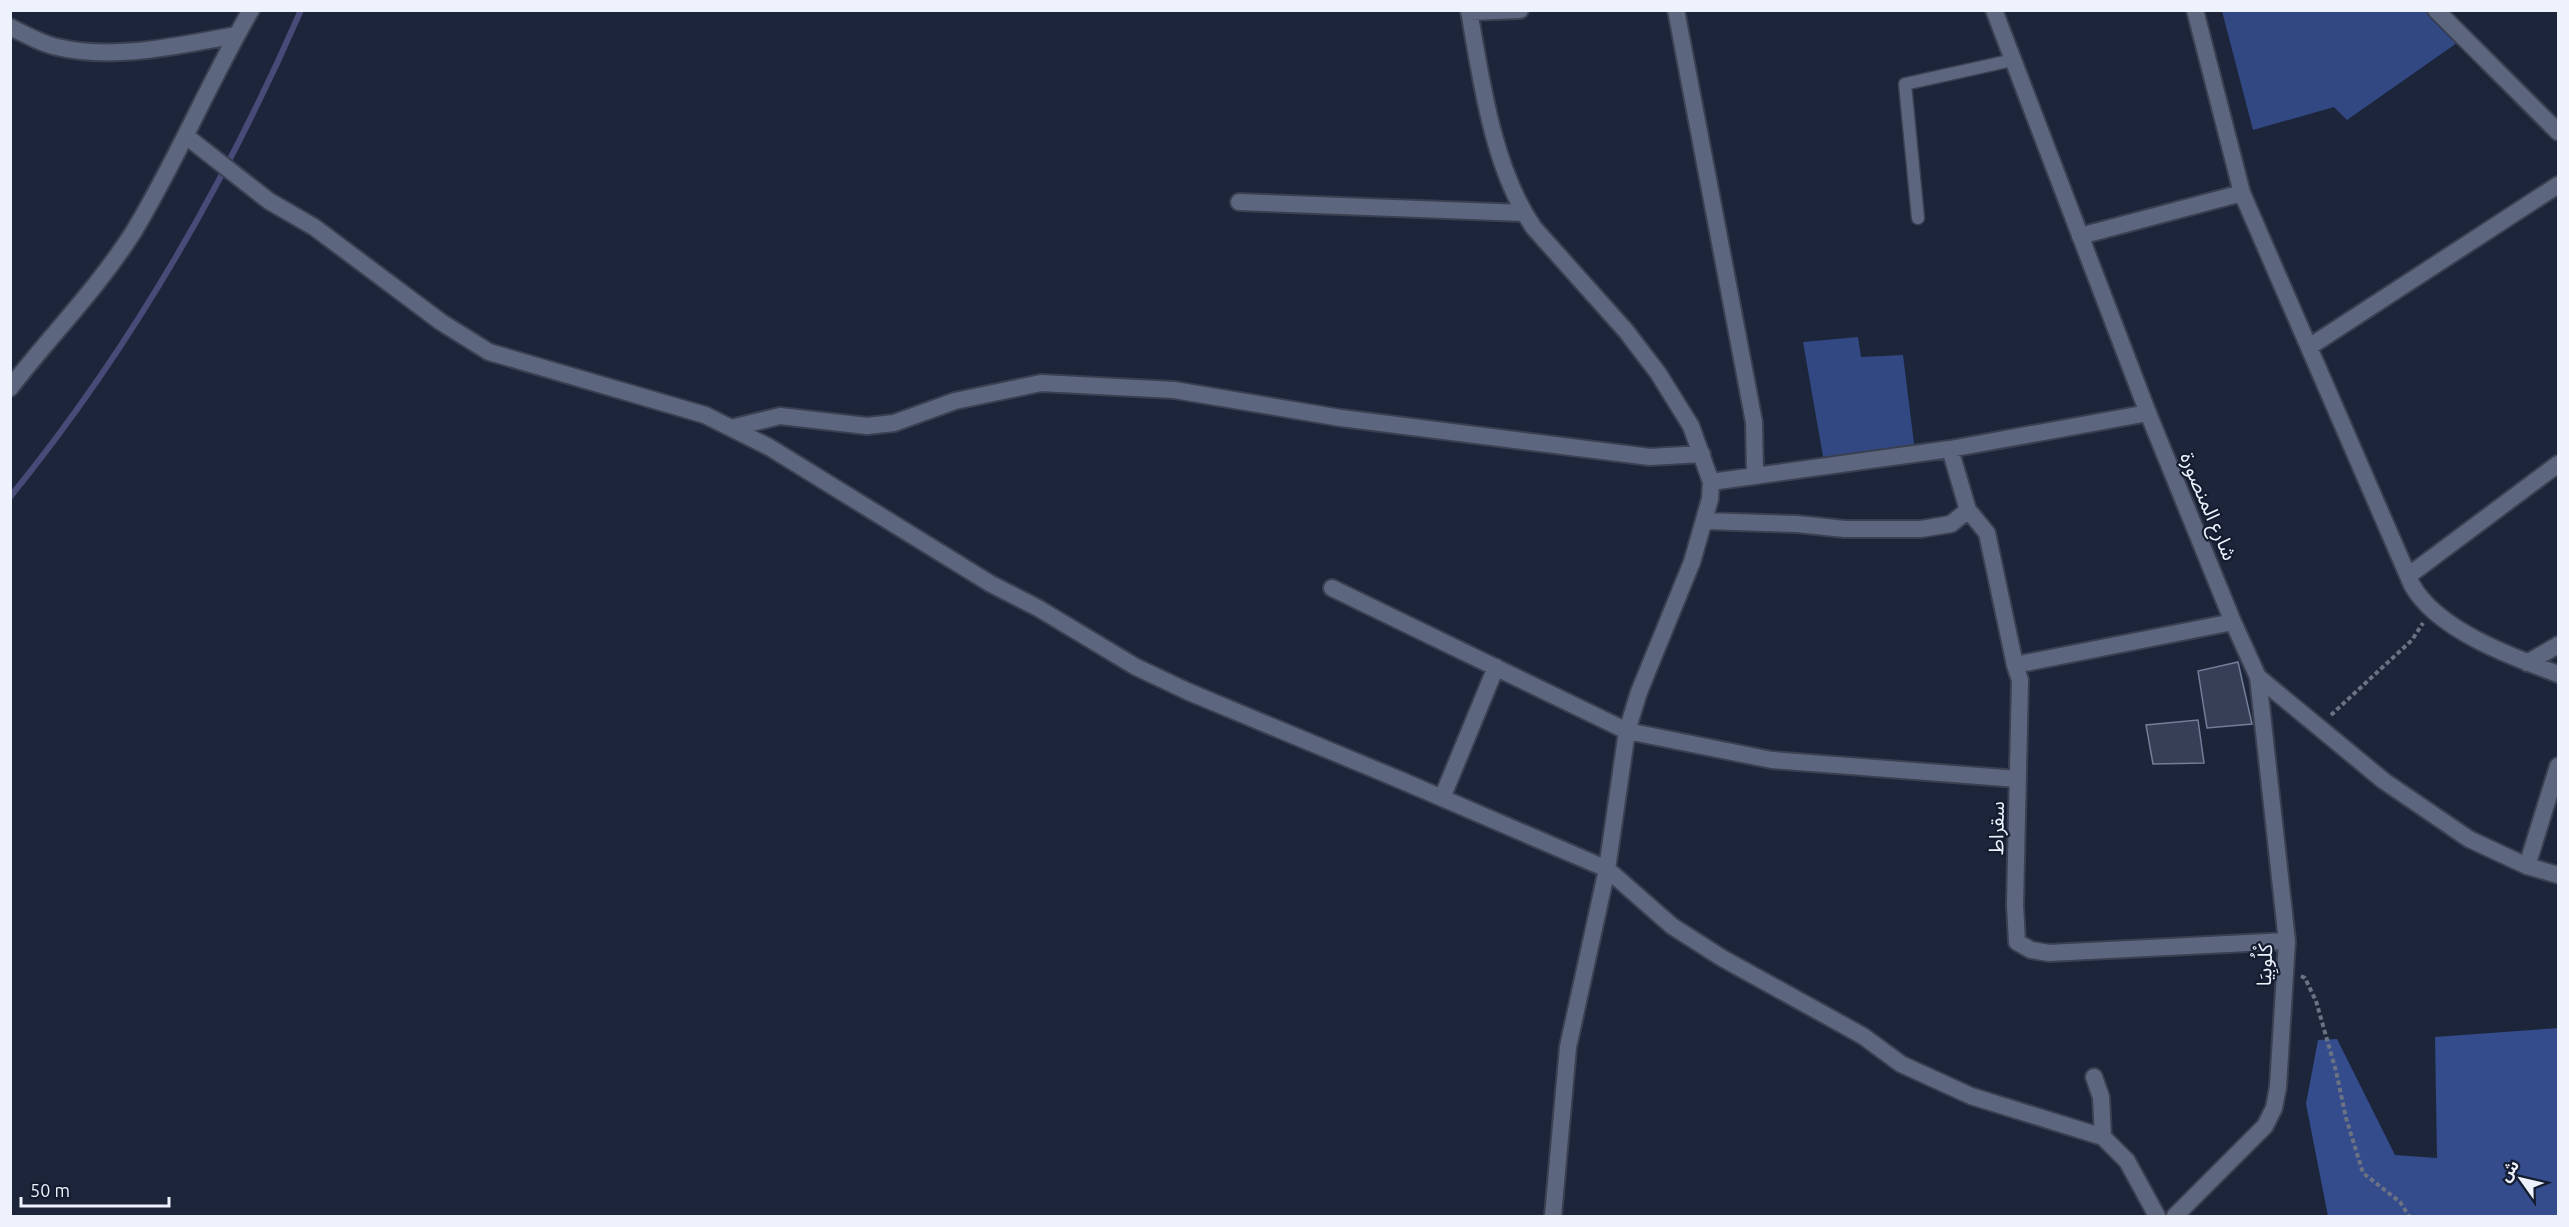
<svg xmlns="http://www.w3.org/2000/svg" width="2569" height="1227" viewBox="0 0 2569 1227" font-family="Ubuntu,'Noto Sans Arabic',sans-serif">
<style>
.green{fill:#324883}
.forest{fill:#344c8b}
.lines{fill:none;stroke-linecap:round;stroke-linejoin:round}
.stream{stroke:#484b78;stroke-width:6}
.building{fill:#363f56;stroke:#737e98;stroke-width:1.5}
.service-casing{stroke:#3a4051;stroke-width:15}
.minor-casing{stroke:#3a4051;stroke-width:20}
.tertiary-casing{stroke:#3a4051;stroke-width:20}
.path{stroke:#6b7283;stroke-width:4;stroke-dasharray:4.5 3;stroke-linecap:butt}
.service{stroke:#5c677f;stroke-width:12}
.minor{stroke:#5c677f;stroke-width:16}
.tertiary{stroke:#5c677f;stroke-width:16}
.labels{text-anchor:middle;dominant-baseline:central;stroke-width:4.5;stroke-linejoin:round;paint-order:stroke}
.street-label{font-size:20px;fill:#edf2fd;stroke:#141c30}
</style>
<rect width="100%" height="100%" fill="#1d253a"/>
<path class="green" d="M 2222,11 L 2434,11 L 2464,38 L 2347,120 L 2334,107 L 2253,130 Z
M 1858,337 L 1861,357 L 1903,355 L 1915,452 L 1825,468 L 1803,342 Z"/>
<path class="forest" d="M 2558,1028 L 2558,1216 L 2328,1216 L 2306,1104 L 2318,1040 L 2337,1039 L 2395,1155 L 2437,1158 L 2435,1037 Z"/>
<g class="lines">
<path class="stream" d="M 10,497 C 129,351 226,182 301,10"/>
</g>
<path class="building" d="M 2238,662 L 2252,724 L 2207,728 L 2198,671 Z
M 2198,720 L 2204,763 L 2153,764 L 2146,725 Z"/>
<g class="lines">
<defs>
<path id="service" d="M 1918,218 L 1905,84 L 2013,60"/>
<path id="minor" d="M 1469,10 C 1481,80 1493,169 1534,228 L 1626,331 L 1658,373 L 1691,426 L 1711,482 L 1710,499 L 1692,562 L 1639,692 L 1627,731 L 1607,869 L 1568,1047 L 1553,1216
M 1676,10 L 1754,422 L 1755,474
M 2195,10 L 2242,193 L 2412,585 C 2437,630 2512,657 2558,674
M 2436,10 L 2558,132
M 1469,12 L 1520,10
M 10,27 C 25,34 41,44 57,47 C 116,61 179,45 237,35
M 186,136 L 269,201 L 314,227 L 441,322 L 489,352 L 705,415 L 769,447 L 991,584 L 1038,608 L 1136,667 L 1189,692 L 1398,779 L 1607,869 L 1672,926 L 1722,958 L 1863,1036 L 1901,1064 L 1971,1096 L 2103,1137 L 2127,1161 L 2157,1216
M 1239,202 L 1523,213
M 2080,236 L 2242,193
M 2309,347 L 2558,185
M 10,388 C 51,335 98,288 134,231 C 177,160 209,82 251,10
M 731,428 L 780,416 L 867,426 L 894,423 L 955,401 L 1041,383 L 1174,390 L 1341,418 L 1650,457 L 1702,454
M 1950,449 L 1968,510 L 1987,533 L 2015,665
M 1711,482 L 1950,449 L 2148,413
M 1705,521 L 1797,524 L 1845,529 L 1921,529 L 1951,524 L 1968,510
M 2408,576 L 2558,464
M 1332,588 L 1627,731 L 1772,760 L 2018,779
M 2233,622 L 2015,665 L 2020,680 L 2015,905 L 2017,942 L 2031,950 L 2049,953 L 2287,941
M 2527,663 L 2558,645
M 1442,798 L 1496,667
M 2527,866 L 2558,766
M 2094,1077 L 2101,1097 L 2103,1137
M 2175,1216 L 2265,1126 L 2274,1108 L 2278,1087 L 2287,941 L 2258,677"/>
<path id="tertiary" d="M 1994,10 L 2148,413 L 2233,622 L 2258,677 L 2384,781 L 2469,839 L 2527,866 L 2558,875"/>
</defs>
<use href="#service" class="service-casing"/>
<use href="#minor" class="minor-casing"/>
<use href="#tertiary" class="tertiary-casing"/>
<path class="path" d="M 2331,715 L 2412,640 L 2423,623
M 2301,976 L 2305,978 L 2316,1001 L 2336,1071 L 2346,1118 L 2363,1173 L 2400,1202 L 2409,1216"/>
<use href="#service" class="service"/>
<use href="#minor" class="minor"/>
<use href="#tertiary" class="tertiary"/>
</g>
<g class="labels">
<g class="street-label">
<text transform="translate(2209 506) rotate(67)">شارع المنصورة</text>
<text transform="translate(1996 828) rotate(-89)">سقراط</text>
<text transform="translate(2264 965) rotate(-88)">كْلُوبِيَا</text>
</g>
</g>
<rect width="2569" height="1227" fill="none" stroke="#edf2fd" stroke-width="24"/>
<g transform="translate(2521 1179) rotate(304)" stroke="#141c30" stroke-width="4.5" paint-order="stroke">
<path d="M0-4.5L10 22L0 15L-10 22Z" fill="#edf2fd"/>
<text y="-9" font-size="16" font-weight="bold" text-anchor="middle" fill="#edf2fd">ش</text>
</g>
<path d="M21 1197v9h148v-9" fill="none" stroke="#edf2fd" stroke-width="3"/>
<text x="30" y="1197" font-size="18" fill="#edf2fd" stroke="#141c30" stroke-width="4.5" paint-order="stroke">50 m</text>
</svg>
